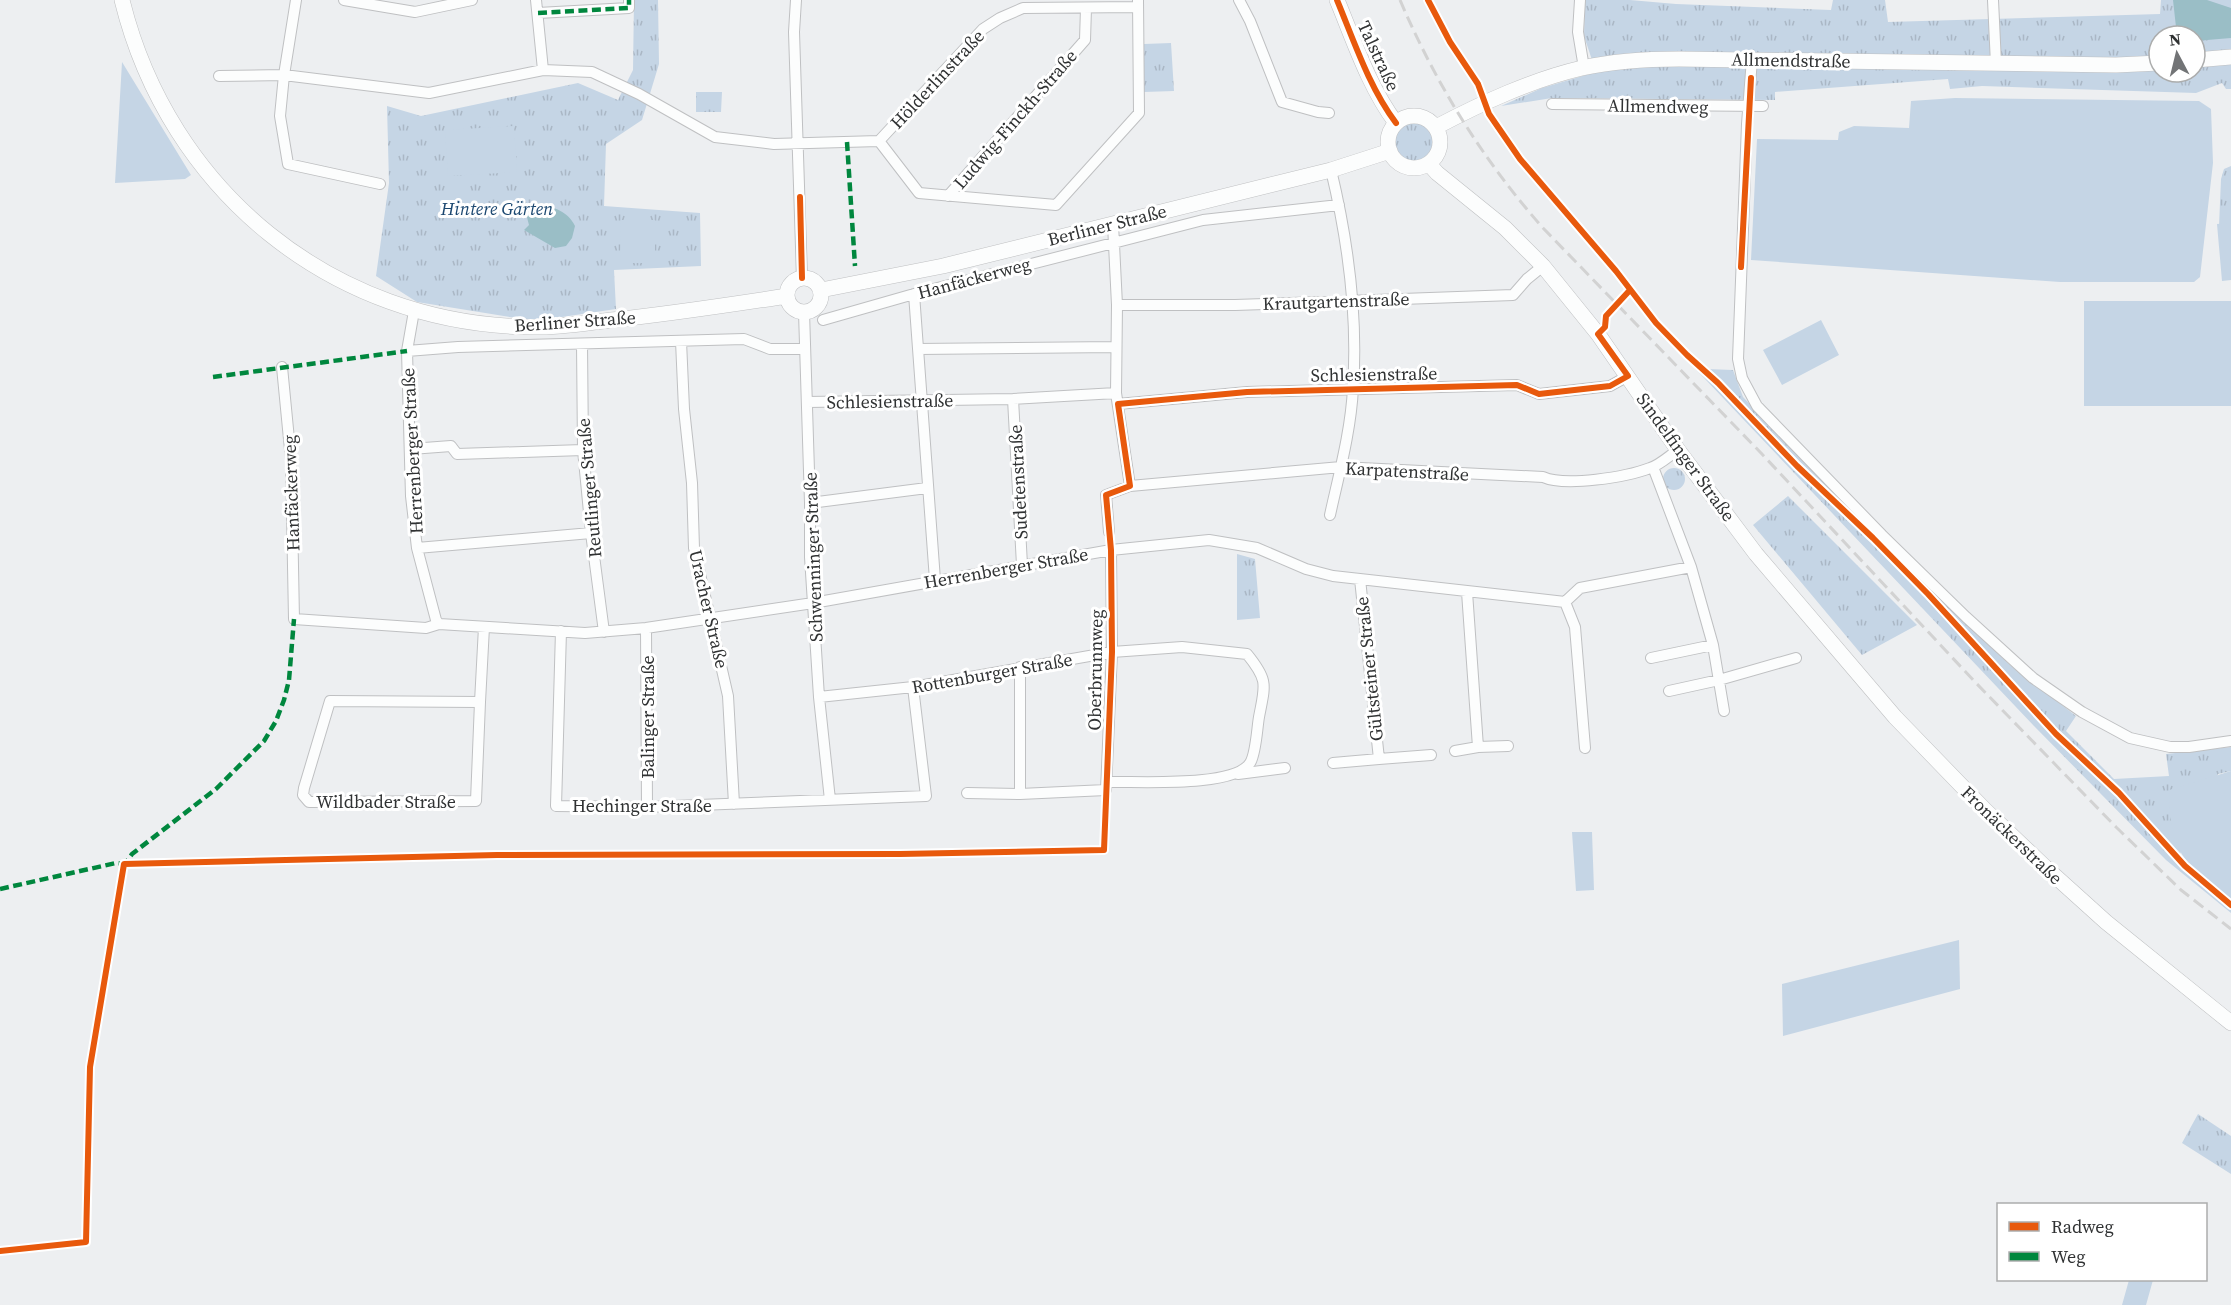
<svg xmlns="http://www.w3.org/2000/svg" width="2231" height="1305" viewBox="0 0 2231 1305" font-family="'Source Serif 4',serif">
<style>
.grass{fill:url(#grass-tufts);fill-rule:evenodd}
.garden{fill:#c5d5e5}
.water{fill:#9abec6}
.lines{fill:none;stroke-linecap:round;stroke-linejoin:round}
.street-casing{stroke:#bfc0c2;stroke-width:12}
.secondary-casing{stroke:#bfc0c2;stroke-width:16}
.street{stroke:#fcfdfd;stroke-width:10}
.secondary{stroke:#fcfdfd;stroke-width:15}
.rail{stroke:#d2d2d2;stroke-width:3;stroke-dasharray:12 6;stroke-linecap:butt}
.quiet{stroke:#00873e;stroke-width:4.5;stroke-dasharray:9 4.5;stroke-linecap:butt}
.cycleway-casing{stroke:#fff;stroke-width:10}
.cycleway{stroke:#e8590c;stroke-width:6}
.labels{text-anchor:middle;dominant-baseline:central;stroke-width:6;stroke-linejoin:round;paint-order:stroke}
.street-label{font-size:18px;fill:#303233;stroke:#fff}
.park-label{font-size:18px;font-style:italic;fill:#1b4770;stroke:#fff}
</style>
<defs>
<pattern id="grass-tufts" width="24" height="20" patternUnits="userSpaceOnUse" patternTransform="scale(1.5)"><rect width="24" height="20" fill="#c5d5e5"/><path d="M3 7l-1-3M5 7V3M7 7l1-3M15 17l-1-3M17 17v-4M19 17l1-3" fill="none" stroke="#aab7c5"/></pattern>
</defs>
<rect width="100%" height="100%" fill="#edeff1"/>
<path class="grass" d="M 634,0 L 658,0 L 659,64 L 642,120 L 606,144 L 604,206 L 700,213 L 701,266 L 614,270 L 616,309 L 535,321 L 417,302 L 376,276 L 389,183 L 387,106 L 421,116 L 578,83 L 618,100 L 633,70 Z
M 1585,0 L 1630,0 L 1676,4 L 1831,10 L 1833,0 L 1885,0 L 1888,22 L 2160,14 L 2161,0 L 2231,0 L 2231,89 L 2226,89 L 2222,83 L 2196,93 L 1982,86 L 1950,89 L 1948,79 L 1775,92 L 1775,100 L 1552,98 L 1501,106 L 1542,88 L 1596,72 L 1584,36 ZM 2159,36 L 2195,36 L 2195,72 L 2159,72 Z
M 1171,43 L 1174,91 L 1144,92 L 1144,44 Z
M 696,92 L 722,92 L 721,112 L 696,112 Z
M1394 142a20 20 0 1 1 40 0a20 20 0 1 1-40 0Z
M 2231,166 L 2231,225 L 2219,226 L 2221,179 L 2224,169 Z
M 1687,360 L 1706,369 L 1733,370 L 1743,397 L 1925,584 L 2010,665 L 2076,716 L 2066,731 L 2114,779 L 2169,776 L 2166,754 L 2231,747 L 2231,771 L 2218,774 L 2180,854 L 2193,870 L 2231,899 L 2231,913 L 2166,860 L 2034,726 Z
M1663 479a11 11 0 1 1 22 0a11 11 0 1 1-22 0Z
M 1788,496 L 1917,625 L 1862,655 L 1753,525 Z
M 1237,554 L 1255,559 L 1260,618 L 1237,620 Z
M 2198,1114 L 2231,1136 L 2231,1174 L 2182,1143 Z"/>
<path class="garden" d="M 122,62 L 191,175 L 185,179 L 115,183 Z
M 1955,98 L 2199,101 L 2211,109 L 2213,163 L 2200,277 L 2194,282 L 2060,282 L 1751,260 L 1757,139 L 1838,140 L 1839,132 L 1854,126 L 1909,128 L 1911,101 Z
M 514,126 L 517,172 L 448,176 L 445,130 Z
M 621,220 L 655,220 L 655,263 L 620,263 Z
M 2231,223 L 2231,280 L 2222,281 L 2217,224 Z
M 2084,301 L 2231,301 L 2231,406 L 2084,406 Z
M 1821,320 L 1839,355 L 1782,385 L 1763,350 Z
M 2231,771 L 2231,899 C 2184,866 2169,850 2169,790 Z
M 1572,832 L 1592,832 L 1594,890 L 1576,891 Z
M 1959,940 L 1960,989 L 1783,1036 L 1782,984 Z
M 2129,1280 L 2153,1280 L 2146,1305 L 2122,1305 Z"/>
<path class="water" d="M 2173,0 L 2207,0 L 2231,8 L 2231,38 L 2195,41 L 2195,36 L 2177,36 Z
M 539,203 C 554,208 568,211 575,226 L 572,238 L 566,246 L 555,248 L 524,230 L 529,225 L 524,206 Z"/>
<g class="lines">
<defs>
<path id="street" d="M 296,0 L 284,75 L 280,116 L 288,164 L 380,184
M 344,0 L 415,12 L 472,0
M 536,0 L 543,70
M 796,0 L 794,32 L 802,278
M 1239,0 L 1250,21 L 1282,102 L 1318,112 L 1329,113
M 1580,0 L 1578,32 L 1584,68
M 1993,0 L 1996,64
M 538,13 L 629,8 L 629,0
M 1752,59 L 1747,124 L 1738,359 L 1742,378 L 1757,406 L 1882,535 L 1966,617 L 2033,678 L 2082,712 L 2130,738 L 2170,747 L 2189,747 L 2231,741
M 219,76 L 284,75 L 429,93 L 543,70 L 592,72 L 639,94 L 715,137 L 774,144 L 879,141 L 919,193 L 1056,205 L 1139,113 L 1138,0
M 1552,104 L 1763,106
M 879,141 L 983,29 L 1000,18 L 1023,8 L 1138,7
M 948,196 L 1085,40 L 1086,8
M 1113,224 L 1117,305 L 1116,393 L 1130,486
M 914,294 L 935,580
M 1117,305 L 1235,305 L 1513,295 L 1527,279 L 1543,266
M 414,311 L 407,351 L 411,496 L 417,548 L 436,620 L 439,624
M 804,312 L 810,503 L 810,557 L 819,697 L 830,800
M 823,320 L 914,294 L 1203,220 L 1339,205
M 681,341 L 684,409 L 692,483 L 694,548 L 728,696 L 734,804
M 582,344 L 583,450 L 591,533 L 604,632
M 918,349 L 1115,347
M 407,351 L 458,347 L 744,339 L 770,349 L 805,349
M 282,367 L 291,460 L 294,619 L 426,628 L 439,624 L 585,633 L 646,628 L 813,603 L 1111,550 L 1209,540 L 1257,548 L 1306,569 L 1333,576 L 1565,602 L 1575,627 L 1585,748
M 1013,399 L 1022,565
M 807,402 L 1013,399 L 1116,393
M 1118,404 L 1247,392 L 1517,385 L 1539,394 L 1610,386 L 1628,376
M 411,449 L 451,446 L 457,454 L 583,450
M 1653,467 L 1691,567 L 1713,645 L 1724,711
M 810,503 L 927,488
M 1330,515 C 1339,474 1351,430 1353,388 C 1358,315 1348,241 1331,170
M 1109,532 L 1106,495 L 1130,486 L 1341,467 L 1543,477 C 1565,487 1627,477 1650,468 C 1660,465 1669,456 1678,450
M 417,548 L 591,533
M 1467,592 L 1478,747
M 1565,602 L 1580,588 L 1691,567
M 646,628 L 647,807
M 561,631 L 556,806 L 647,807 L 926,796 L 913,687
M 1651,658 L 1713,645
M 1020,667 L 1020,794 L 1106,790 L 1112,652 L 1111,550
M 1669,691 L 1719,680 L 1796,658
M 819,697 L 913,687 L 1112,652 L 1182,647 L 1247,654 C 1269,681 1265,685 1259,717 C 1257,728 1256,754 1250,763 C 1234,788 1137,781 1107,782
M 330,701 L 480,702 L 476,801 L 309,802 L 303,795 L 304,788 Z
M 480,702 L 484,627
M 1455,751 L 1478,747 L 1508,746
M 1379,759 L 1431,755
M 1333,763 L 1379,759 L 1360,579
M 1238,774 L 1285,768
M 967,793 L 1020,794"/>
<path id="secondary" d="M 122,0 C 169,191 332,324 530,327 C 556,328 585,323 611,320 C 670,314 728,305 787,296
M 1337,0 C 1354,41 1369,87 1396,123
M 2195,60 L 2231,57
M1388 142a26 26 0 1 1 52 0a26 26 0 1 1-52 0Z
M 1436,127 C 1482,103 1531,80 1582,68 C 1614,61 1647,59 1679,59 L 2116,65 L 2159,63
M 1429,164 L 1437,173 L 1505,228 L 1543,266 L 1598,334 L 1678,450 L 1756,554 L 1895,717 L 1985,810 L 2045,867 L 2106,922 L 2231,1023
M787 295a17 17 0 1 1 34 0a17 17 0 1 1-34 0Z
M 821,290 L 943,266 L 1331,170 L 1390,151"/>
</defs>
<use href="#street" class="street-casing"/>
<use href="#secondary" class="secondary-casing"/>
<use href="#street" class="street"/>
<use href="#secondary" class="secondary"/>
<path class="rail" d="M 1400,0 C 1436,84 1482,159 1543,228 L 1761,453 L 1976,683 L 2116,827 L 2181,890 L 2231,929"/>
<path class="quiet" d="M 538,13 L 629,8 L 629,0
M 847,142 L 855,266
M 213,377 L 407,351
M 123,867 L 132,854 L 216,789 L 264,741 L 276,721 L 284,700 L 289,680 L 294,619
M 0,889 L 116,863 L 129,864"/>
<defs>
<path id="cycleway" d="M 1337,0 C 1354,41 1369,87 1396,123
M 1428,0 L 1450,42 L 1478,84 L 1489,114 L 1520,159 L 1616,271 L 1656,323 L 1687,355 L 1718,383 L 1797,466 L 1873,538 L 1928,594 L 2056,734 L 2119,793 L 2185,866 L 2231,905
M 800,197 L 802,278
M 1741,267 L 1751,78
M 0,1251 L 86,1242 L 90,1067 L 124,864 L 497,855 L 900,854 L 1104,850 L 1112,652 L 1111,550 L 1106,495 L 1130,486 L 1118,404 L 1247,392 L 1517,385 L 1539,394 L 1610,386 L 1628,376 L 1598,334 L 1605,327 L 1606,316 L 1630,290"/>
</defs>
<use href="#cycleway" class="cycleway-casing"/>
<use href="#cycleway" class="cycleway"/>
</g>
<g class="labels">
<g class="street-label">
<text transform="translate(1379 56) rotate(65)">Talstraße</text>
<text transform="translate(1791 60) rotate(1)">Allmendstraße</text>
<text transform="translate(937 79) rotate(-47)">Hölderlinstraße</text>
<text transform="translate(1658 106) rotate(1)">Allmendweg</text>
<text transform="translate(1015 119) rotate(-49)">Ludwig-Finckh-Straße</text>
<text transform="translate(1107 225) rotate(-14)">Berliner Straße</text>
<text transform="translate(974 278) rotate(-15)">Hanfäckerweg</text>
<text transform="translate(1336 301) rotate(-2)">Krautgartenstraße</text>
<text transform="translate(575 321) rotate(-4)">Berliner Straße</text>
<text transform="translate(1374 374) rotate(-1)">Schlesienstraße</text>
<text transform="translate(890 401) rotate(-1)">Schlesienstraße</text>
<text transform="translate(412 451) rotate(-93)">Herrenberger Straße</text>
<text transform="translate(1686 457) rotate(54)">Sindelfinger Straße</text>
<text transform="translate(1407 471) rotate(3)">Karpatenstraße</text>
<text transform="translate(1018 482) rotate(-93)">Sudetenstraße</text>
<text transform="translate(589 488) rotate(-95)">Reutlinger Straße</text>
<text transform="translate(291 493) rotate(-92)">Hanfäckerweg</text>
<text transform="translate(813 557) rotate(-92)">Schwenninger Straße</text>
<text transform="translate(1006 568) rotate(-10)">Herrenberger Straße</text>
<text transform="translate(709 609) rotate(77)">Uracher Straße</text>
<text transform="translate(1369 669) rotate(-96)">Gültsteiner Straße</text>
<text transform="translate(1095 670) rotate(-89)">Oberbrunnweg</text>
<text transform="translate(992 673) rotate(-10)">Rottenburger Straße</text>
<text transform="translate(647 717) rotate(-90)">Balinger Straße</text>
<text x="386" y="801">Wildbader Straße</text>
<text x="642" y="805">Hechinger Straße</text>
<text transform="translate(2012 835) rotate(44)">Fronäckerstraße</text>
</g>
<g class="park-label">
<text x="497" y="208">Hintere Gärten</text>
</g>
</g>
<rect x="1997" y="1203" width="210" height="78" fill="#ffffff" stroke="#acadad" stroke-width="1.5"/>
<rect x="2009" y="1222" width="30" height="9" fill="#e8590c" stroke="#acadad" stroke-width="1.5"/>
<text x="2051" y="1233" font-size="18" fill="#303233">Radweg</text>
<rect x="2009" y="1252" width="30" height="9" fill="#00873e" stroke="#acadad" stroke-width="1.5"/>
<text x="2051" y="1263" font-size="18" fill="#303233">Weg</text>
<g transform="translate(2177 54) rotate(353)"><circle r="28" fill="#ffffff" stroke="#acadad" stroke-width="1.5"/>
<path d="M0-4.5L10 22L0 15L-10 22Z" fill="#727476"/>
<text y="-9" font-size="16" font-weight="bold" text-anchor="middle" fill="#303233">N</text>
</g>
</svg>
